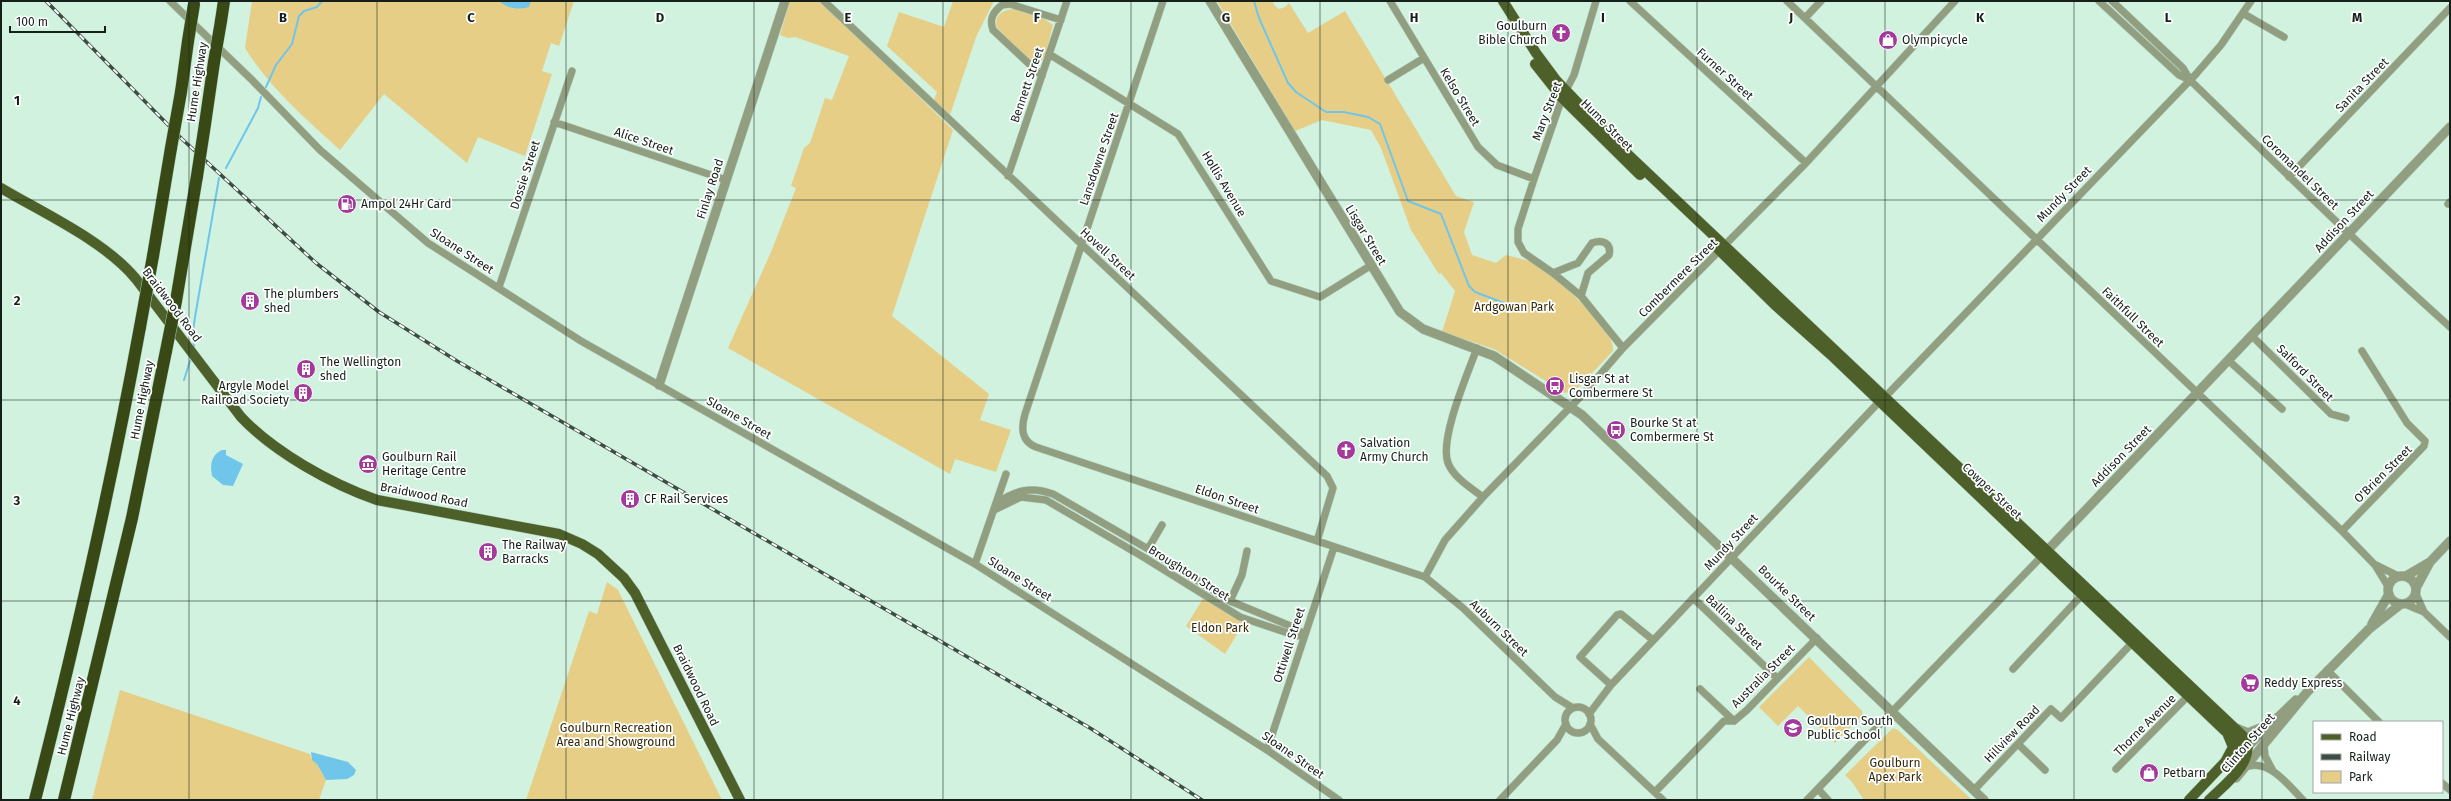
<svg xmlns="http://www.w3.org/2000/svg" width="2451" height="801" viewBox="0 0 2451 801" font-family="'Fira Sans',sans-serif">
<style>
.green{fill:#e6ce87}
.water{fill:#6fc5ea}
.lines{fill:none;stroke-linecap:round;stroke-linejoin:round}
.stream{stroke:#6fc5ea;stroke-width:2}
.minor-casing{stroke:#aeccbb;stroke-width:8}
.tertiary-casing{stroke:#aeccbb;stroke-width:10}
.primary-casing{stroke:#aeccbb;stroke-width:11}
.motorway-casing{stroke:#aeccbb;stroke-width:13}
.minor{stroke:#929e80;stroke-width:7}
.tertiary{stroke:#929e80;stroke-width:9}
.primary{stroke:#4d6029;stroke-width:10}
.motorway{stroke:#384915;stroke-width:12}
.rail-casing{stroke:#3c4d43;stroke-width:3.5}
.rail{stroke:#fff;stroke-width:2;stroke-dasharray:6;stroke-linecap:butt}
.motorway-bridge-casing{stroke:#aeccbb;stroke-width:13;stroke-linecap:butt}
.motorway-bridge{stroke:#384915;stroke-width:12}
.grid{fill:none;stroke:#142019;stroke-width:1;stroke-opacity:0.55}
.labels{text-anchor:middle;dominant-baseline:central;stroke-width:3.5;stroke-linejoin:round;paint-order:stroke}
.poi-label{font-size:12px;fill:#142019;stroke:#fff;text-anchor:start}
.street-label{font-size:12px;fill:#142019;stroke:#fff}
.park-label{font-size:12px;fill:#342907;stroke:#fff}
.grid-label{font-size:13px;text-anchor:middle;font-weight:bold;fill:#142019;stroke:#fff;stroke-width:3.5;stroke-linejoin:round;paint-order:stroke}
</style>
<rect width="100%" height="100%" fill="#d0f2de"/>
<path class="green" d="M 252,1 L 574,1 L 559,46 L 551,43 L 542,71 L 552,74 L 525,156 L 478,137 L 467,163 L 384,94 L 340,150 C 305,118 270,88 245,48 Z
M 790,1 L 821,1 L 953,130 L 892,316 L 989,394 L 980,420 L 1011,430 L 996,472 L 955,459 L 950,474 L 728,348 L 771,252 L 796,188 L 791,186 L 804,148 L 810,143 L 825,98 L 832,100 L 849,56 L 795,37 L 788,38 L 780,35 Z
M 953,1 L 994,1 L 976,37 L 950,115 L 934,100 L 937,92 L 887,46 L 899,12 L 944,27 Z
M 1217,1 L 1273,1 L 1274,5 L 1279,9 L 1285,7 L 1289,3 L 1308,33 L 1345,11 L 1456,196 L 1474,202 L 1464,232 L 1472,255 L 1496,263 L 1506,255 C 1516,258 1527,259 1536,264 C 1553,275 1617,330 1613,351 L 1575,391 L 1565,393 L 1494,349 L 1442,332 L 1455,291 L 1441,273 L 1439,274 L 1411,230 L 1381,148 L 1371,130 L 1322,120 L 1295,131 Z
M 1015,9 L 1043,18 L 1053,25 L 1045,56 L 1039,63 L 1031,63 L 997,28 C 993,16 1003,9 1015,9 Z
M 607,582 L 618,590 L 722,800 L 526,800 L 589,611 L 597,614 Z
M 1204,597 L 1245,621 L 1225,654 L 1186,626 Z
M 1809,657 L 1862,711 L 1863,715 L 1835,743 L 1798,706 L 1778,726 L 1759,707 Z
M 120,690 L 310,754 L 311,758 L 317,764 L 326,780 L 319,800 L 92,800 Z
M 1893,728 L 1898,730 L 1972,800 L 1864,800 L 1852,782 L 1845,775 Z"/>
<path class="water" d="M 499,1 L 531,1 L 529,7 C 518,10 509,9 499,1 Z
M 222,450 L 226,450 L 226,455 L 243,464 L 233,486 L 223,485 L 212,476 C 210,465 211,455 222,450 Z
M 311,752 L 348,762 L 356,770 L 354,775 L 347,779 L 326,780 L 317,764 L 312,760 Z"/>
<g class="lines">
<path class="stream" d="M 1254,1 L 1259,18 L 1288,83 L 1296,92 L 1326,112 L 1344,112 L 1368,117 L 1380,124 L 1408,201 L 1441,214 L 1469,286 L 1475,292 L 1504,303
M 266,87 L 276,65 L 292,44 L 299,16 L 304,11 L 317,7 L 322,1
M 226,168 L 258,108 L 261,97
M 194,348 L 193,332 L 195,317 L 219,178
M 184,380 L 190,361"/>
<defs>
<path id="minor" d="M 170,1 L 251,79 L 320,150 L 428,243 L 581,341 L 975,564 L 1267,750 L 1339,800
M 824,1 L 1327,476 L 1333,488 L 1317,541
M 1163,1 L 1025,414 C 1021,428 1021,441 1036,447 L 1425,577 L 1463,608 L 1555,697 L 1573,708
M 1390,1 L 1478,147 L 1497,165 L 1534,179
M 1596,1 L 1574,75 L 1562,98 L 1534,179 L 1518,229 L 1518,242 L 1524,253 L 1553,273 L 1581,296 L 1623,348
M 1630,1 L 1806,163
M 1787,1 L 2342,531 L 2375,565 L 2389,588
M 2099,1 L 2179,75 L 2190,80
M 2112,1 L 2183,68 L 2190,80 C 2276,164 2361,247 2450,327
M 2244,14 L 2284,37
M 1805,18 L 1821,1
M 1049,54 L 1178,134 L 1271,281 L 1320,297 L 1370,266
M 1042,76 L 993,30 C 989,19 993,12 1002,5 L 1010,4 L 1061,20
M 1388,80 L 1424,58
M 554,122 L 726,180
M 1008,176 L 1067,1
M 2289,177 L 2450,8
M 2448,204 L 2450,202
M 1553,273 L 1578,263 L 1592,243 C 1602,239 1612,243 1609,255 L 1588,273 L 1581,296
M 499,287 L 572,71
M 2252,336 L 2331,414 L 2346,418
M 1477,348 C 1468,373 1439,439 1448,463 C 1454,478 1471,488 1483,497
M 2228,360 L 2282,409
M 1886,396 L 2196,74 L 2221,45 L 2251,1
M 997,503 C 1016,490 1031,486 1053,494 L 1148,549 L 1230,601 L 1293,627 L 1304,634
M 994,510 L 1021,497 L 1046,500 L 1145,558 L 1240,617 L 1297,636 L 1304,634
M 2342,531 L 2424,446 L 2425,441 L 2407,423 L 2362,351
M 1148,549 L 1162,525
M 975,564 L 1006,474
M 2376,565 L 2398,576
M 1425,577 L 1445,540 L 1483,497 L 1585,392 L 1623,348 L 1806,163 L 1955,1
M 2416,594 L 2424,612
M 1693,598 L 1777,678
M 1230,601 L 1242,575 L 1247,551
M 2405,604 L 2424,612 L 2450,637
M 2013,669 L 2082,595
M 2327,670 L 2379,722
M 1611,685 L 1580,657 L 1617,615 L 1621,614 L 1653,640
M 1700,689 L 1734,721
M1565 720a13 13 0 1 1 26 0a13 13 0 1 1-26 0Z
M 1589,714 L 1611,685 L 1879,402
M 1590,724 L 1598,739 L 1663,800
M 2018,744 L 2045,770
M 2264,746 L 2265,756 L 2273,771
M 1267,750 L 1334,547
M 2249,766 C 2271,761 2289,786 2303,800
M 2116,769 L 2188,696
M 2442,783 L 2450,790
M 1818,789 L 1828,800
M 1974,790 L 2051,709 L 2061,718 L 2132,643
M 1655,792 L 1724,721 L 1734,721 L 1747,710 L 1817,638
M 1500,800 L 1557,740 L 1566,724
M 1807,800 L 2042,556"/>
<path id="tertiary" d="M 1210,1 L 1400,312 L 1423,329 L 1494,356 L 1582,415 L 1984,800
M 659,385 L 785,1
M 2043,555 L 2450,127
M2388 590a14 14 0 1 1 28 0a14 14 0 1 1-28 0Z
M 2406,576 L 2430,562
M 2416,588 L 2430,562 L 2450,541
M 2372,624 L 2389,594
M 2236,728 L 2248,733 L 2263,727
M 2248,746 L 2296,700
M 2236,778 L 2308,691 L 2369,629 L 2401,604"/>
<path id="primary" d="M 1503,1 L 1536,53 L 1556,80 L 1619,146 L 2243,736 C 2260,759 2223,786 2209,800
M 1535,64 L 1562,98 L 1640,175
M 1,188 C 43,213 105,241 136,279 L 241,417 C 274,452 331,484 377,500 L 559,534 L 582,544 L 598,554 L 624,578 L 635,593 L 740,800
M 1718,249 L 1775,305 L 1831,355 L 2225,731 L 2248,747
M 2189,800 L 2225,762 L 2233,747 L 2228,735"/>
<path id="motorway" d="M 221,21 L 224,1
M 181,92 L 188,41
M 205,124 L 214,62
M 153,256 L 171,148
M 176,301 L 197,176
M 35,800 C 75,643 111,486 140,327
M 64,800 L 132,518 L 166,351"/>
</defs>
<use href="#minor" class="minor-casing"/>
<use href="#tertiary" class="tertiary-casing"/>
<use href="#primary" class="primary-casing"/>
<use href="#motorway" class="motorway-casing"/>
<use href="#minor" class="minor"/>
<use href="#tertiary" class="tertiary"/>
<use href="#primary" class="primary"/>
<use href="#motorway" class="motorway"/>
<defs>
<path id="rail" d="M 46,1 L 182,139 L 316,263 L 379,312 L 457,361 L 1090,728 L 1202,800"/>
</defs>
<use href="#rail" class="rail-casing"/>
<use href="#rail" class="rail"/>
<defs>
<path id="motorway-bridge" d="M 188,41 L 194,4
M 214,62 L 221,21
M 171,148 L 181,92
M 197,176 L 205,124
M 140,327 L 153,256
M 166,351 L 176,301"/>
</defs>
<use href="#motorway-bridge" class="motorway-bridge-casing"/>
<use href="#motorway-bridge" class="motorway-bridge"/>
</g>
<path class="grid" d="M 189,1 L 189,800M 377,1 L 377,800M 566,1 L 566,800M 754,1 L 754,800M 943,1 L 943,800M 1131,1 L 1131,800M 1320,1 L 1320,800M 1508,1 L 1508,800M 1697,1 L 1697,800M 1885,1 L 1885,800M 2074,1 L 2074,800M 2262,1 L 2262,800M 1,200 L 2450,200M 1,400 L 2450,400M 1,601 L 2450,601"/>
<defs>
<symbol id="church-disc" viewBox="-11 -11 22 22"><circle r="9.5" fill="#a3399b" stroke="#fff"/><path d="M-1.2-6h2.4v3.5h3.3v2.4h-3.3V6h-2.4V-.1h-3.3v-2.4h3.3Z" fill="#fff"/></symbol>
<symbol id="shop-disc" viewBox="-11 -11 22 22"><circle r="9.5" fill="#a3399b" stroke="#fff"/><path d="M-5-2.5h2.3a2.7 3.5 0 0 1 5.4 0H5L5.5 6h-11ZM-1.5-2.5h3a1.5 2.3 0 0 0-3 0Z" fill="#fff"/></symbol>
<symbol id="fuel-disc" viewBox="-11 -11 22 22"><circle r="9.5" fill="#a3399b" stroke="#fff"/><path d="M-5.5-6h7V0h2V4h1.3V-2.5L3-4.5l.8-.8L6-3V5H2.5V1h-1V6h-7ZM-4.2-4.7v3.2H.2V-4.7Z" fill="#fff"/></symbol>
<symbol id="building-disc" viewBox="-11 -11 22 22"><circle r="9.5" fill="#a3399b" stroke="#fff"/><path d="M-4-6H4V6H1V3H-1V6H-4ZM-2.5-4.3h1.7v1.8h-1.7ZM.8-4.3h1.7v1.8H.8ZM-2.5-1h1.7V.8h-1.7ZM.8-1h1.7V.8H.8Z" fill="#fff"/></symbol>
<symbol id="bus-disc" viewBox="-11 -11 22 22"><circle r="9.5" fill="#a3399b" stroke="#fff"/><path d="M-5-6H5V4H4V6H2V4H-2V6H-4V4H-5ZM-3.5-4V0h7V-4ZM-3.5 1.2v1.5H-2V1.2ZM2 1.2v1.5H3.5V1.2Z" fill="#fff"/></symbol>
<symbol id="museum-disc" viewBox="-11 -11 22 22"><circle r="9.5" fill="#a3399b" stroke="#fff"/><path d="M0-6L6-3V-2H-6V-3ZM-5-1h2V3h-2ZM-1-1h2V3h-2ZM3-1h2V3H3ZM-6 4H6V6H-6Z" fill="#fff"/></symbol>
<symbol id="supermarket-disc" viewBox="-11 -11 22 22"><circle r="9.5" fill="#a3399b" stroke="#fff"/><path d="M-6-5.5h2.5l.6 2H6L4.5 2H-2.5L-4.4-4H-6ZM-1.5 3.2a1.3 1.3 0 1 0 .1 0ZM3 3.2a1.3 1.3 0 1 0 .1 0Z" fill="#fff"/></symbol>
<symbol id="school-disc" viewBox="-11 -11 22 22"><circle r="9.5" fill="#a3399b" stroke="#fff"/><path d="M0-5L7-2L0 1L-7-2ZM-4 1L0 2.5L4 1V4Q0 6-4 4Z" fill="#fff"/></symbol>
</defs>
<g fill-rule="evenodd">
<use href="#church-disc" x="1550" y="22" width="22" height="22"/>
<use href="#shop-disc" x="1877" y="29" width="22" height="22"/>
<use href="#fuel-disc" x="336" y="193" width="22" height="22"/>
<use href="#building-disc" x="239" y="290" width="22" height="22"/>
<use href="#building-disc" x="295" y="358" width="22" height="22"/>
<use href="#bus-disc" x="1544" y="375" width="22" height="22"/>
<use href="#building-disc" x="292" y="382" width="22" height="22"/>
<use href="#bus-disc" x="1605" y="419" width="22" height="22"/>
<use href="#church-disc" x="1335" y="439" width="22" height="22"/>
<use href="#museum-disc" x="357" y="453" width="22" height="22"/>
<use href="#building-disc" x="619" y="488" width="22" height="22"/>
<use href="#building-disc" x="477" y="541" width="22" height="22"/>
<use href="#supermarket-disc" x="2239" y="672" width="22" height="22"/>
<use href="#school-disc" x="1782" y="717" width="22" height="22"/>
<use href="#shop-disc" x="2138" y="762" width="22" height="22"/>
</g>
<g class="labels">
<g class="poi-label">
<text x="1547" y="26" text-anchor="end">Goulburn<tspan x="1547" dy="14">Bible Church</tspan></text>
<text x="1902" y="40">Olympicycle</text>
<text x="361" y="204">Ampol 24Hr Card</text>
<text x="264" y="294">The plumbers<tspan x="264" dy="14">shed</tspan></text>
<text x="320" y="362">The Wellington<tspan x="320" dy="14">shed</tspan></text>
<text x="1569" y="379">Lisgar St at<tspan x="1569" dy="14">Combermere St</tspan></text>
<text x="289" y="386" text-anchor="end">Argyle Model<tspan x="289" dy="14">Railroad Society</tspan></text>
<text x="1630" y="423">Bourke St at<tspan x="1630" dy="14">Combermere St</tspan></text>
<text x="1360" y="443">Salvation<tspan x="1360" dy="14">Army Church</tspan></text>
<text x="382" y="457">Goulburn Rail<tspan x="382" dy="14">Heritage Centre</tspan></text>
<text x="644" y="499">CF Rail Services</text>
<text x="502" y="545">The Railway<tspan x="502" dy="14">Barracks</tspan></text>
<text x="2264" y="683">Reddy Express</text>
<text x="1807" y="721">Goulburn South<tspan x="1807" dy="14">Public School</tspan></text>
<text x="2163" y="773">Petbarn</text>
</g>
<g class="street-label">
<text transform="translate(1725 74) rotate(42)">Furner Street</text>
<text transform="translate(197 82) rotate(-81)">Hume Highway</text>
<text transform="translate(1027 85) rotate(-71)">Bennett Street</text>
<text transform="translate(2362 85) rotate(-46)">Sanita Street</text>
<text transform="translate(1460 97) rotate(59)">Kelso Street</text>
<text transform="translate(1547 111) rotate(-69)">Mary Street</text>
<text transform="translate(1607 125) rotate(45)">Hume Street</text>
<text transform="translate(644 141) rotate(19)">Alice Street</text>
<text transform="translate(1099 159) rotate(-71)">Lansdowne Street</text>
<text transform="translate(2300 172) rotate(44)">Coromandel Street</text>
<text transform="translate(525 175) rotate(-72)">Dossie Street</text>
<text transform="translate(1224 184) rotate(59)">Hollis Avenue</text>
<text transform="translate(710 189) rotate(-72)">Finlay Road</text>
<text transform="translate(2064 194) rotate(-46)">Mundy Street</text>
<text transform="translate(2344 221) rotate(-47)">Addison Street</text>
<text transform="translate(1366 235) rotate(59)">Lisgar Street</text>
<text transform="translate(462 251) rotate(33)">Sloane Street</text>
<text transform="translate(1108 254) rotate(43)">Hovell Street</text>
<text transform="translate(1678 278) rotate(-45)">Combermere Street</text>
<text transform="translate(172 305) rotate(53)">Braidwood Road</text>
<text transform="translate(2133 317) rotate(44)">Faithfull Street</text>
<text transform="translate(2305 373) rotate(45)">Salford Street</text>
<text transform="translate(142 400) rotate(-79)">Hume Highway</text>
<text transform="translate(739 418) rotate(30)">Sloane Street</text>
<text transform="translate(2121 456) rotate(-46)">Addison Street</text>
<text transform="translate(2383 474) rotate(-45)">O'Brien Street</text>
<text transform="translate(1992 491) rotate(43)">Cowper Street</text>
<text transform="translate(424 495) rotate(11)">Braidwood Road</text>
<text transform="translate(1227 499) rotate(19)">Eldon Street</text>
<text transform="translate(1731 542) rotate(-47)">Mundy Street</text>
<text transform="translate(1189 573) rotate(32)">Broughton Street</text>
<text transform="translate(1020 579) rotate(32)">Sloane Street</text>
<text transform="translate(1787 593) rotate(44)">Bourke Street</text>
<text transform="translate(1734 622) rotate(44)">Ballina Street</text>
<text transform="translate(1499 628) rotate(44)">Auburn Street</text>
<text transform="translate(1289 645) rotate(-72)">Ottiwell Street</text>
<text transform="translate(1763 676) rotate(-45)">Australia Street</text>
<text transform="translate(696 685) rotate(64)">Braidwood Road</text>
<text transform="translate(71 716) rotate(-76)">Hume Highway</text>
<text transform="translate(2145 725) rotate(-45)">Thorne Avenue</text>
<text transform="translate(2012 734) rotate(-46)">Hillview Road</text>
<text transform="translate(2248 743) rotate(-49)">Clinton Street</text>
<text transform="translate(1293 755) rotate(35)">Sloane Street</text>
</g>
<g class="park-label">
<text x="1514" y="307">Ardgowan Park</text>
<text x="1220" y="628">Eldon Park</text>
<text x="616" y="728">Goulburn Recreation<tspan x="616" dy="14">Area and Showground</tspan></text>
<text x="1895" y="763">Goulburn<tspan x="1895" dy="14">Apex Park</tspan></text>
</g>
</g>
<g class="grid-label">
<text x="283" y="22">B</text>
<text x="471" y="22">C</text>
<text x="660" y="22">D</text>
<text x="848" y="22">E</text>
<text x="1037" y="22">F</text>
<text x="1226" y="22">G</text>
<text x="1414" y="22">H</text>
<text x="1603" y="22">I</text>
<text x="1791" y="22">J</text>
<text x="1980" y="22">K</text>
<text x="2168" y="22">L</text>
<text x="2357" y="22">M</text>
<text x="17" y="105">1</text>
<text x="17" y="305">2</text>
<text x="17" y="505">3</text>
<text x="17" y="705">4</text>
</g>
<rect width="2451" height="801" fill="none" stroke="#142019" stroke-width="4"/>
<rect x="2313" y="721" width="130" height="72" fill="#ffffff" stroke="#a1a6a3"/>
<rect x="2321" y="734" width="20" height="6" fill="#4d6029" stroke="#a1a6a3"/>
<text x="2349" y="741" font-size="12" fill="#142019">Road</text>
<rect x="2321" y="754" width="20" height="6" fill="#3c4d43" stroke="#a1a6a3"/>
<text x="2349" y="761" font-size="12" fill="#142019">Railway</text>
<rect x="2321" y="771" width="20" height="12" fill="#e6ce87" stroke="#a1a6a3"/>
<text x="2349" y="781" font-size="12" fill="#142019">Park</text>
<path d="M10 26v6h95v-6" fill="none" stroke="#142019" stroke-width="2"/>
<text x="16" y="26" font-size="12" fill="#142019" stroke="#ffffff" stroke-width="3" paint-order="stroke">100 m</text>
</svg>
